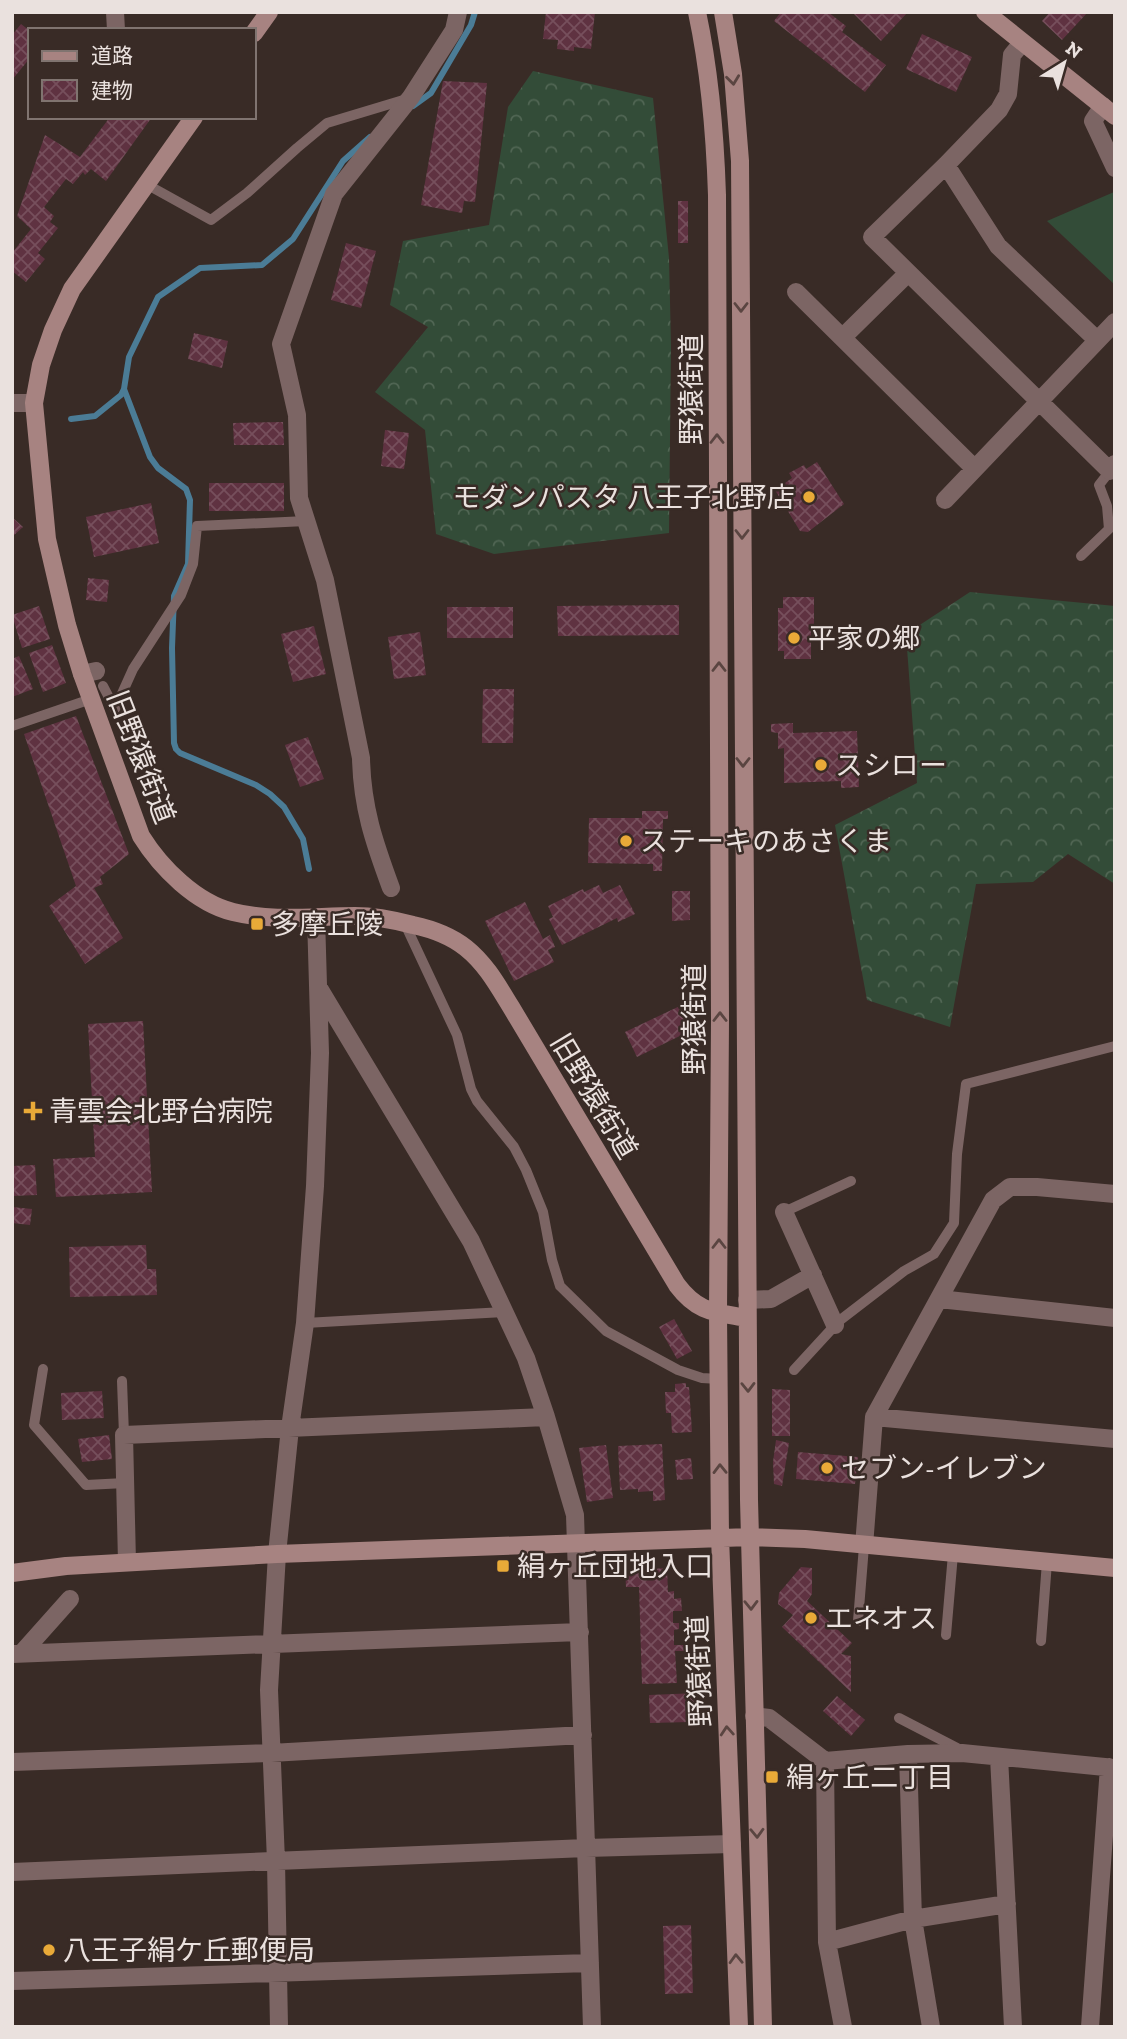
<svg xmlns="http://www.w3.org/2000/svg" width="1127" height="2039" viewBox="0 0 1127 2039" font-family="'Zilla Slab','Noto Sans JP',serif">
<style>
.forest{fill:url(#forest-crowns)}
.park{fill:#334c38}
.lines{fill:none;stroke-linecap:round;stroke-linejoin:round}
.stream{stroke:#4b7c96;stroke-width:6}
.building{fill:url(#building-cross-hatch)}
.lane{stroke:#7c6564;stroke-width:10}
.street{stroke:#7c6564;stroke-width:18}
.secondary{stroke:#a78381;stroke-width:18}
.oneway{stroke:#5a4541}
.poi-dot{fill:#e9aa38;stroke:#392b26;stroke-width:2.5}
.labels{text-anchor:middle;dominant-baseline:central;stroke-width:5;stroke-linejoin:round;paint-order:stroke}
.street-label{font-size:28px;fill:#eae1de;stroke:#392b26}
.poi-label{font-size:28px;fill:#eae1de;stroke:#392b26;text-anchor:start}
</style>
<defs>
<pattern id="forest-crowns" width="20" height="18" patternUnits="userSpaceOnUse" patternTransform="scale(1.75)"><rect width="20" height="18" fill="#334c38"/><path d="M2 6a3 3 0 1 1 6 0M12 15a3 3 0 1 1 6 0" fill="none" stroke="#516654"/></pattern>
<pattern id="building-cross-hatch" width="8" height="8" patternUnits="userSpaceOnUse" patternTransform="scale(1.75)"><rect width="8" height="8" fill="#5f3241"/><path d="M0 0l8 8M0 8l8-8" fill="none" stroke="#764f5c"/></pattern>
</defs>
<rect width="100%" height="100%" fill="#392b26"/>
<path class="forest" d="M 533,71 L 653,98 L 669,258 L 671,346 L 669,533 L 494,554 L 436,534 L 425,430 L 375,392 L 428,327 L 390,305 L 403,241 L 489,225 L 508,107 Z
M 970,592 L 1115,606 L 1115,884 L 1068,854 L 1033,882 L 976,884 L 950,1027 L 867,1000 L 835,825 L 917,783 L 906,634 Z"/>
<path class="park" d="M 1114,192 L 1115,193 L 1115,285 L 1047,221 Z"/>
<g class="lines">
<path class="stream" d="M 413,106 L 431,93 L 471,25 L 475,12
M 124,389 L 150,457 L 158,468 L 186,489 L 190,500 L 188,564 L 174,596 L 172,648 L 174,743 L 176,749 L 180,753 L 256,785 L 270,794 L 284,807 L 303,839 L 309,869
M 71,419 L 95,416 L 121,395 L 124,389 L 129,357 L 158,297 L 200,268 L 262,265 L 293,239 L 343,161 L 370,137"/>
</g>
<path class="building" d="M 546,12 L 595,12 L 591,49 L 574,47 L 574,51 L 557,49 L 558,40 L 543,39 Z
M 781,12 L 828,12 L 846,26 L 842,32 L 886,65 L 865,92 L 774,21 Z
M 852,12 L 908,12 L 881,41 Z
M 1050,12 L 1088,12 L 1062,40 L 1042,21 Z
M 21,24 L 30,31 L 30,58 L 12,80 L 12,35 Z
M 922,34 L 972,57 L 956,92 L 906,69 Z
M 443,81 L 487,83 L 475,202 L 464,201 L 462,213 L 421,205 Z
M 110,117 L 152,117 L 106,181 L 91,169 L 85,175 L 83,172 L 73,184 L 66,179 L 44,207 L 54,216 L 50,222 L 58,228 L 38,253 L 45,259 L 26,282 L 12,271 L 12,253 L 31,229 L 17,216 L 45,135 L 80,157 Z
M 678,201 L 688,201 L 688,243 L 678,243 Z
M 346,243 L 376,251 L 361,308 L 331,300 Z
M 194,333 L 228,341 L 222,368 L 188,359 Z
M 283,422 L 284,445 L 234,445 L 233,423 Z
M 385,430 L 409,433 L 404,469 L 381,466 Z
M 817,462 L 844,504 L 808,532 L 800,531 L 775,490 L 792,478 L 789,473 L 804,465 L 806,469 Z
M 209,483 L 284,483 L 284,511 L 209,511 Z
M 151,503 L 159,543 L 94,557 L 86,517 Z
M 12,517 L 23,527 L 12,537 Z
M 88,578 L 109,580 L 107,602 L 86,600 Z
M 783,597 L 814,597 L 814,625 L 811,625 L 811,659 L 784,659 L 784,651 L 778,651 L 778,608 L 783,608 Z
M 679,605 L 679,635 L 558,636 L 557,606 Z
M 39,606 L 50,639 L 22,648 L 12,615 Z
M 447,607 L 513,607 L 513,638 L 447,638 Z
M 314,626 L 326,674 L 293,682 L 281,634 Z
M 420,632 L 426,675 L 394,679 L 388,637 Z
M 52,645 L 66,683 L 43,692 L 29,653 Z
M 19,656 L 33,689 L 12,697 L 12,659 Z
M 483,689 L 514,689 L 513,743 L 482,743 Z
M 76,716 L 129,854 L 100,877 L 103,884 L 94,888 L 123,938 L 85,964 L 49,906 L 76,886 L 24,734 Z
M 793,723 L 793,733 L 857,731 L 859,787 L 841,788 L 841,781 L 784,783 L 784,748 L 778,749 L 778,733 L 771,732 L 771,724 Z
M 308,737 L 324,779 L 300,787 L 285,745 Z
M 642,811 L 668,811 L 668,819 L 663,819 L 662,871 L 653,871 L 653,864 L 588,863 L 589,818 L 642,818 Z
M 599,885 L 603,893 L 620,885 L 635,914 L 618,922 L 617,918 L 562,945 L 549,919 L 553,917 L 548,906 L 583,889 L 584,892 Z
M 672,891 L 690,891 L 690,920 L 672,921 Z
M 525,902 L 543,939 L 550,935 L 555,947 L 548,950 L 554,962 L 514,981 L 485,921 Z
M 682,1005 L 694,1029 L 637,1057 L 625,1032 Z
M 143,1021 L 152,1192 L 56,1197 L 53,1159 L 95,1157 L 88,1024 Z
M 35,1165 L 37,1195 L 12,1196 L 12,1166 Z
M 12,1207 L 32,1209 L 30,1225 L 12,1223 Z
M 146,1245 L 147,1269 L 156,1269 L 157,1295 L 70,1297 L 69,1247 Z
M 674,1319 L 692,1351 L 677,1359 L 659,1327 Z
M 686,1383 L 686,1387 L 689,1387 L 692,1432 L 672,1433 L 671,1413 L 666,1413 L 665,1392 L 675,1392 L 675,1384 Z
M 772,1389 L 790,1390 L 790,1436 L 772,1436 Z
M 102,1391 L 104,1418 L 62,1420 L 61,1393 Z
M 109,1435 L 112,1459 L 82,1462 L 78,1439 Z
M 776,1440 L 789,1443 L 782,1486 L 774,1484 L 773,1462 Z
M 662,1444 L 665,1500 L 653,1501 L 653,1491 L 638,1492 L 638,1489 L 620,1490 L 618,1446 Z
M 606,1445 L 613,1498 L 587,1502 L 579,1448 Z
M 798,1452 L 858,1457 L 855,1484 L 796,1479 Z
M 691,1458 L 693,1479 L 677,1480 L 675,1460 Z
M 652,1566 L 652,1569 L 667,1568 L 668,1592 L 674,1591 L 674,1599 L 681,1598 L 682,1611 L 673,1611 L 673,1623 L 679,1623 L 679,1629 L 674,1630 L 674,1645 L 685,1645 L 686,1651 L 675,1651 L 677,1683 L 642,1684 L 639,1587 L 626,1587 L 625,1570 L 640,1570 L 640,1567 Z
M 801,1567 L 812,1568 L 812,1594 L 807,1601 L 852,1643 L 841,1654 L 851,1656 L 851,1692 L 782,1627 L 793,1615 L 778,1604 L 779,1593 Z
M 698,1693 L 698,1705 L 689,1705 L 690,1722 L 650,1723 L 649,1695 Z
M 837,1696 L 865,1720 L 851,1736 L 823,1711 Z
M 691,1925 L 693,1993 L 665,1994 L 663,1926 Z"/>
<g class="lines">
<path class="lane" d="M 146,184 L 211,220 L 247,193 L 297,148 L 327,123 L 410,98
M 1081,556 L 1109,529 L 1107,506 L 1099,485 L 1110,471
M 103,686 L 115,709
M 115,709 L 133,669 L 181,595 L 193,564 L 197,526 L 306,521
M 12,726 L 91,699
M 404,922 L 457,1035 L 471,1089 L 477,1101 L 514,1147 L 526,1170 L 543,1212 L 552,1260 L 560,1286 L 606,1331 L 678,1370 L 702,1378 L 719,1379
M 784,1212 L 851,1181
M 305,1323 L 504,1312
M 43,1369 L 34,1425 L 86,1485 L 125,1483
M 794,1370 L 839,1321 L 904,1271 L 934,1254 L 954,1223 L 957,1154 L 966,1084 L 1115,1046
M 122,1381 L 124,1435
M 858,1621 L 864,1546
M 946,1635 L 953,1554
M 1041,1641 L 1047,1562
M 899,1718 L 957,1748 L 961,1752"/>
<path class="street" d="M 115,12 L 116,30
M 1022,43 L 1012,55 L 1008,94 L 999,110 L 946,165 L 872,237 L 1110,471 L 1115,464
M 1103,106 L 1093,121 L 1115,168
M 946,165 L 998,246 L 1097,340
M 796,292 L 974,468
M 843,337 L 908,273
M 12,403 L 34,403
M 945,500 L 1115,322
M 82,674 L 96,671
M 391,888 C 374,842 362,807 361,758 L 325,580 L 299,498 L 297,415 L 281,344 L 334,194 L 411,97 L 454,30 L 458,12
M 320,990 L 471,1241 L 526,1358 L 546,1417 L 575,1515 L 592,2027
M 784,1212 L 835,1325
M 939,1299 L 1115,1318
M 747,1300 L 771,1299 L 813,1275
M 874,1417 L 1115,1439
M 864,1546 L 874,1417 L 993,1200 L 1010,1187 L 1037,1187 L 1115,1194
M 127,1562 L 124,1435 L 546,1417
M 12,1654 L 580,1632
M 21,1654 L 70,1599
M 754,1716 L 769,1718 L 825,1761 L 827,1942 L 843,2027
M 908,1754 L 962,1753 L 1115,1768
M 999,1757 L 1013,2027
M 825,1761 L 908,1754 L 913,1919 L 931,2027
M 12,1762 L 271,1753 L 583,1735
M 12,1872 L 586,1848 L 732,1844
M 827,1942 L 913,1919 L 1007,1904
M 12,1981 L 590,1963
M 279,2027 L 276,1861 L 269,1690 L 277,1554 L 290,1428 L 305,1323 L 315,1186 L 320,1053 L 316,917
M 1090,2027 L 1109,1767"/>
<path class="secondary" d="M 697,12 C 710,73 715,133 717,195 L 720,1020 L 718,1313 L 720,1537 L 739,2027
M 723,12 L 733,74 L 740,161 L 749,1500 L 763,2027
M 985,12 L 1115,116
M 254,33 L 269,12
M 194,117 L 72,289 L 53,330 L 41,365 L 34,403 L 47,539 L 67,625 L 82,674 L 141,836 C 161,868 196,903 233,912 C 273,922 315,916 355,916 C 375,916 394,920 413,925 C 432,929 451,936 466,948 C 486,964 498,986 511,1007 L 677,1285 C 698,1313 715,1312 747,1318
M 12,1573 L 66,1566 L 277,1554 L 750,1537 L 805,1539 L 1115,1568"/>
</g>
<defs><path id="oneway-chevron" d="M-2-3.5L2.5 0L-2 3.5" fill="none" stroke-width="1.6" stroke-linecap="round" stroke-linejoin="round" transform="scale(1.75)"/></defs>
<g class="oneway">
<use href="#oneway-chevron" transform="translate(733 80) rotate(83)"/>
<use href="#oneway-chevron" transform="translate(741 307) rotate(90)"/>
<use href="#oneway-chevron" transform="translate(717 439) rotate(-90)"/>
<use href="#oneway-chevron" transform="translate(742 534) rotate(90)"/>
<use href="#oneway-chevron" transform="translate(719 667) rotate(-90)"/>
<use href="#oneway-chevron" transform="translate(743 762) rotate(90)"/>
<use href="#oneway-chevron" transform="translate(720 1017) rotate(-90)"/>
<use href="#oneway-chevron" transform="translate(719 1244) rotate(-90)"/>
<use href="#oneway-chevron" transform="translate(748 1387) rotate(89)"/>
<use href="#oneway-chevron" transform="translate(720 1469) rotate(-91)"/>
<use href="#oneway-chevron" transform="translate(751 1605) rotate(89)"/>
<use href="#oneway-chevron" transform="translate(727 1731) rotate(-94)"/>
<use href="#oneway-chevron" transform="translate(757 1833) rotate(88)"/>
<use href="#oneway-chevron" transform="translate(736 1959) rotate(-92)"/>
</g>
<g class="poi-dot">
<circle cx="809" cy="497" r="7"/>
<circle cx="794" cy="638" r="7"/>
<circle cx="821" cy="765" r="7"/>
<circle cx="626" cy="841" r="7"/>
<rect x="250" y="917" width="14" height="14" rx="3.5"/>
<path d="M29.5 1100.5h7v7h7v7h-7v7h-7v-7h-7v-7h7z"/>
<circle cx="827" cy="1468" r="7"/>
<rect x="496" y="1559" width="14" height="14" rx="3.5"/>
<circle cx="811" cy="1618" r="7"/>
<rect x="765" y="1770" width="14" height="14" rx="3.5"/>
<circle cx="49" cy="1950" r="7"/>
</g>
<g class="labels">
<g class="street-label">
<text transform="translate(691 389) rotate(-90)">野猿街道</text>
<text transform="translate(141 757) rotate(69)">旧野猿街道</text>
<text transform="translate(694 1019) rotate(-90)">野猿街道</text>
<text transform="translate(594 1096) rotate(59)">旧野猿街道</text>
<text transform="translate(699 1671) rotate(-92)">野猿街道</text>
</g>
<g class="poi-label">
<text x="795" y="497" text-anchor="end">モダンパスタ 八王子北野店</text>
<text x="808" y="638">平家の郷</text>
<text x="835" y="765">スシロー</text>
<text x="640" y="841">ステーキのあさくま</text>
<text x="271" y="924">多摩丘陵</text>
<text x="49" y="1111">青雲会北野台病院</text>
<text x="841" y="1468">セブン-イレブン</text>
<text x="517" y="1566">絹ヶ丘団地入口</text>
<text x="825" y="1618">エネオス</text>
<text x="786" y="1777">絹ヶ丘二丁目</text>
<text x="63" y="1950">八王子絹ケ丘郵便局</text>
</g>
</g>
<rect width="1127" height="2039" fill="none" stroke="#eae1de" stroke-width="28"/>
<rect x="28" y="28" width="228" height="91" fill="#392b26" stroke="#807470" stroke-width="2"/>
<rect x="42" y="51" width="35" height="10" fill="#a78381" stroke="#807470" stroke-width="2"/>
<text x="91" y="63" font-size="21" fill="#eae1de">道路</text>
<rect x="42" y="80" width="35" height="21" fill="url(#building-cross-hatch)" stroke="#807470" stroke-width="2"/>
<text x="91" y="98" font-size="21" fill="#eae1de">建物</text>
<g transform="translate(1064 63) rotate(37)" stroke="#392b26" stroke-width="5" paint-order="stroke">
<path d="M0-5L12 26L0 18L-12 26Z" fill="#eae1de"/>
<text y="-10" font-size="19" font-weight="bold" text-anchor="middle" fill="#eae1de">N</text>
</g>
</svg>
